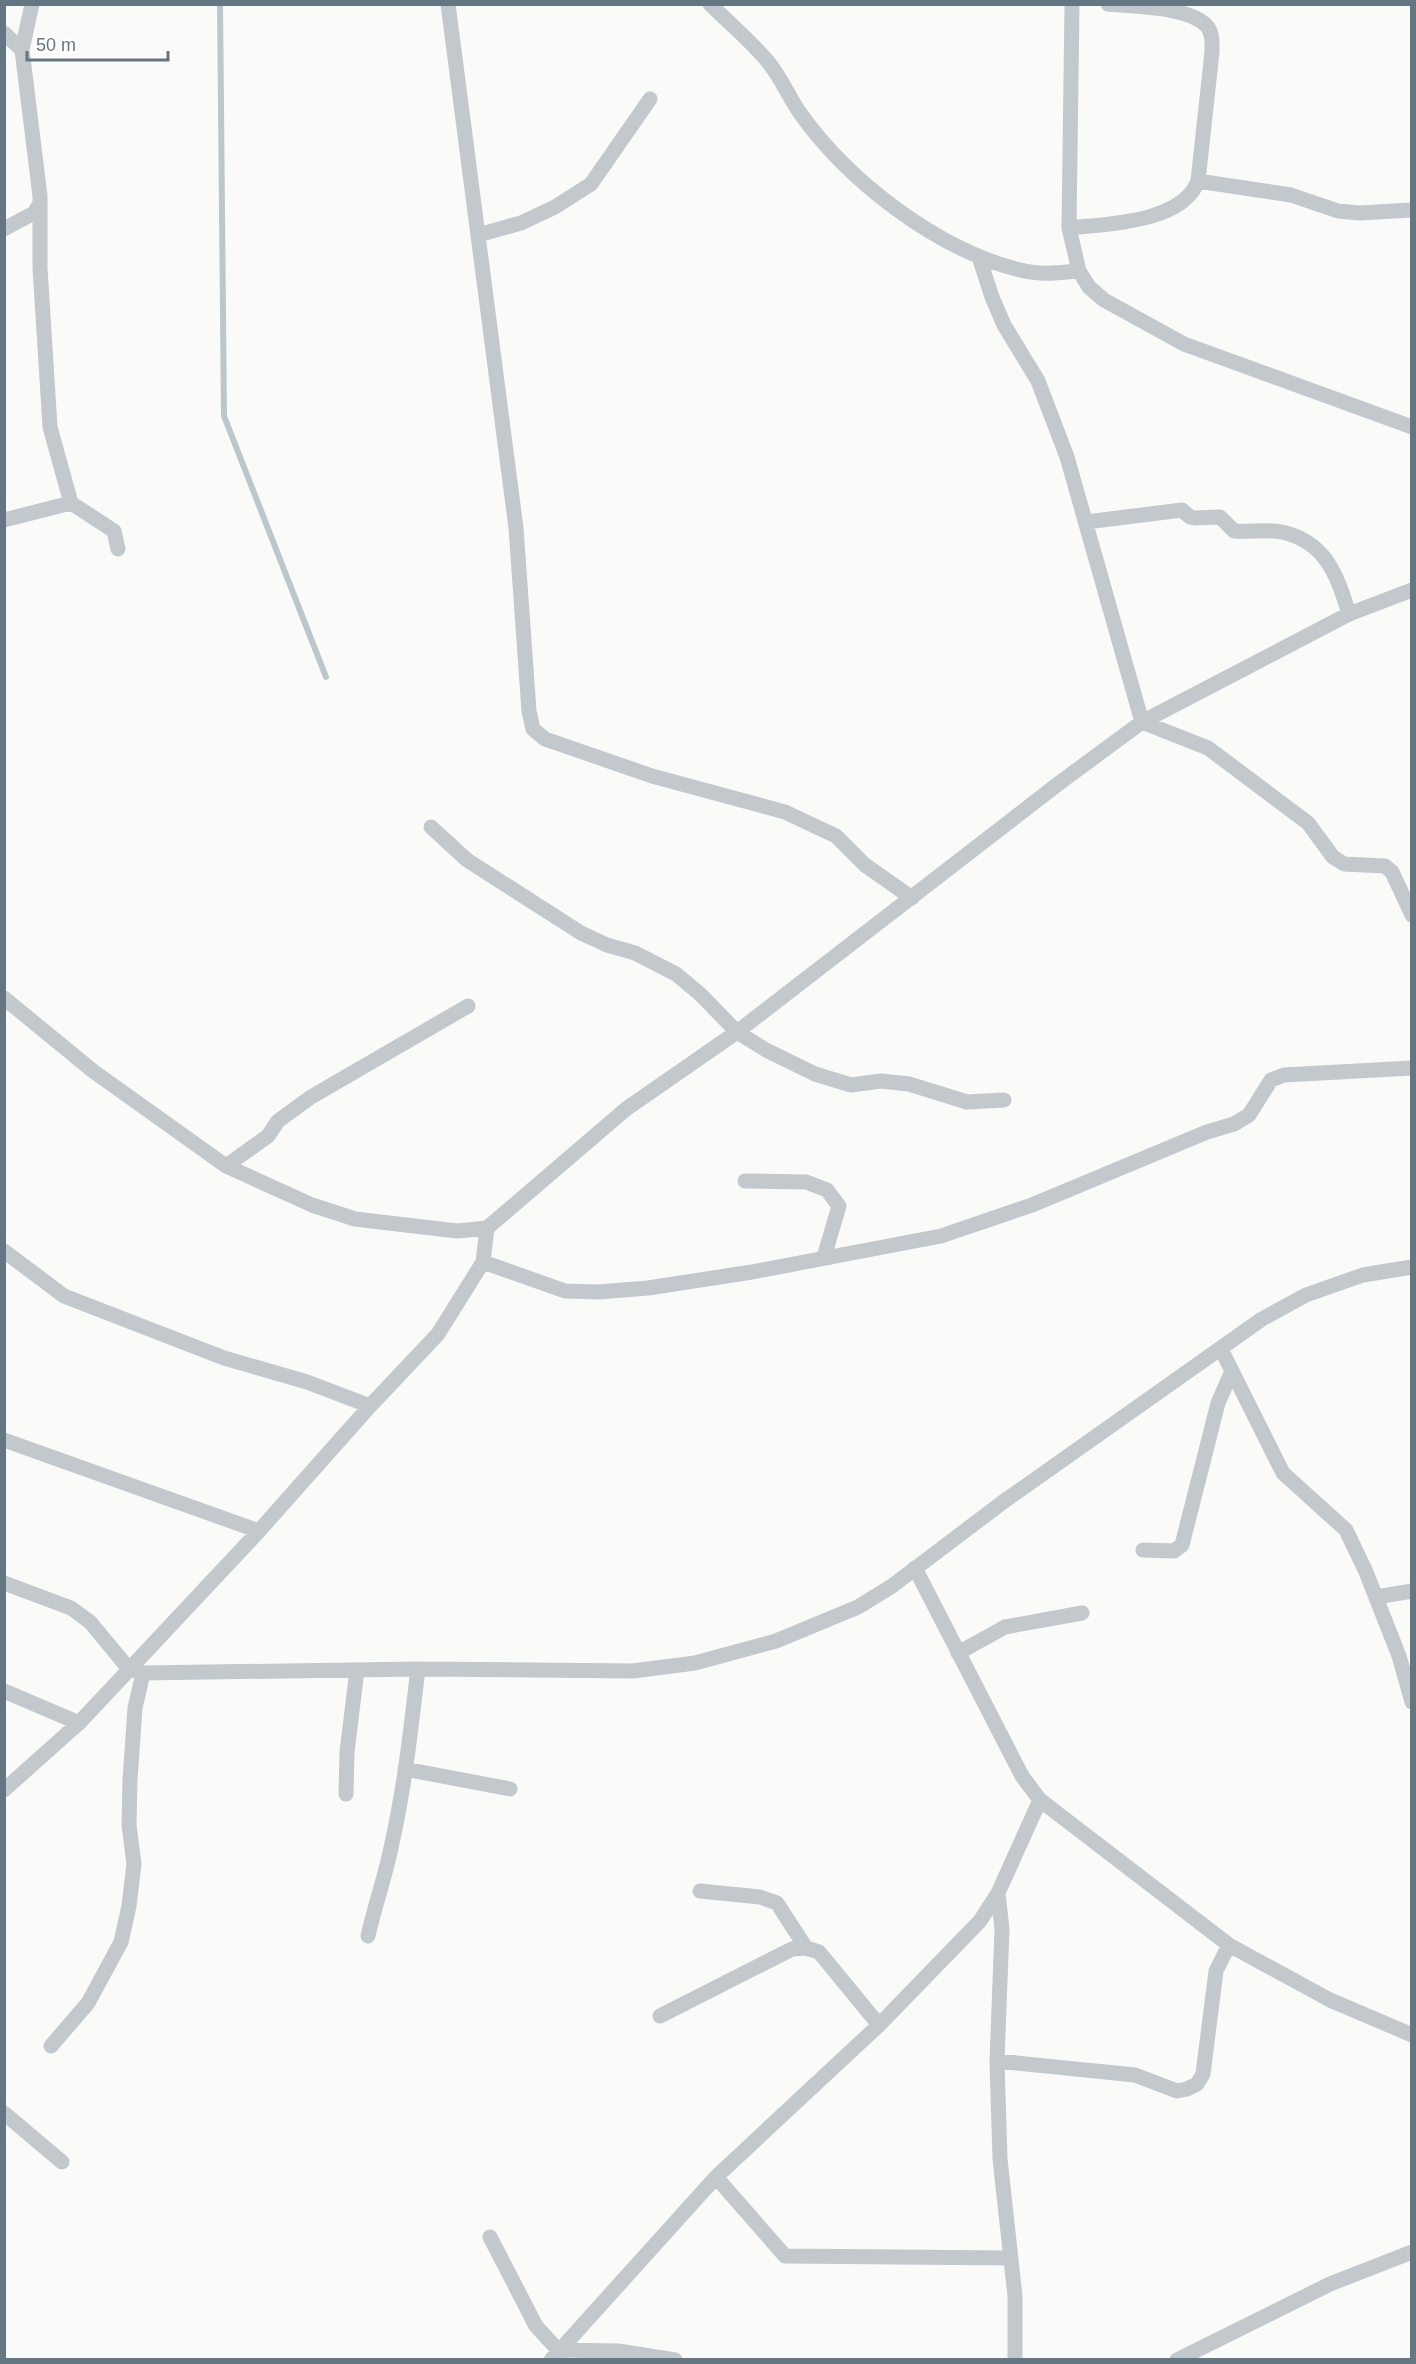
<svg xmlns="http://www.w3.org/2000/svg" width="1416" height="2364" viewBox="0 0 1416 2364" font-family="Helvetica,sans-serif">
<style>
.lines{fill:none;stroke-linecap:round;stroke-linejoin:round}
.stream{stroke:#bbc7cb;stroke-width:6}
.minor{stroke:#c3c8cc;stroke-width:15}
</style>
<rect width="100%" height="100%" fill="#fafaf8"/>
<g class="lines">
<path class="stream" d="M 220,4 L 224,416 L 326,677"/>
<path class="minor" d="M 32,4 L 22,50 L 40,196 L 40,268 L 50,427 L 71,503 L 114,531 L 118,549
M 448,4 L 516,528 L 529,711 L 533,729 L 545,739 L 652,776 L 785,812 L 836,836 L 865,865 L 912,898
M 710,4 C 729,23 752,42 769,63 C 781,78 789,97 800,113 C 849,182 938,250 1020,270 C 1040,275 1059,273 1079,271
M 1072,4 L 1069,228 L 1079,271 L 1089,287 L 1104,300 L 1184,344 L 1412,427
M 4,33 L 22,50
M 1198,181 L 1291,195 L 1338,211 L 1360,213 L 1412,210
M 1069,228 C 1106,224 1182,223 1198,181 L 1212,52 C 1212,43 1213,32 1206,25 C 1186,6 1135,7 1108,4
M 4,229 L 34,213 L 39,205
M 478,235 L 521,223 L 555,207 L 591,184 L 650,99
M 979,257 L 992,297 L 1004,325 L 1038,381 L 1067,457 L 1142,722 L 1208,748 L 1308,823 L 1333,857 L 1344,864 L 1385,866 L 1392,872 L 1412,915
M 4,520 L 71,503
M 1086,522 L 1182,510 L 1190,517 L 1195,518 L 1220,517 L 1234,531 C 1250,532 1267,529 1282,532 C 1326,542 1337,575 1349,614
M 431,827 L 467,860 L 581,933 L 607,945 L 635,953 L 676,974 L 700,994 L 737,1032 L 766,1050 L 815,1074 L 851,1085 L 881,1081 L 909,1084 L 967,1102 L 1004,1100
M 4,998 L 93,1071 L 226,1166 L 312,1205 L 355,1219 L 457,1231 L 487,1228 L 626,1109 L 737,1032 L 1058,784 L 1142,722 L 1349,614 L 1412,590
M 226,1166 L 268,1136 L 278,1121 L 311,1097 L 468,1006
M 745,1181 L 806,1182 L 827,1190 L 839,1206 L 824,1257
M 4,1251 L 64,1296 L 224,1358 L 307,1382 L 370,1406
M 483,1262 L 565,1291 L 598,1292 L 648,1288 L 752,1272 L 941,1236 L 1032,1205 L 1207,1132 L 1234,1124 L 1249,1115 L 1271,1080 L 1284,1075 L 1412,1068
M 1221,1349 L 1283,1473 L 1346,1530 L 1366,1572 L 1399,1656 L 1412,1702
M 4,1440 L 259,1531
M 1143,1550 L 1174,1551 L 1182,1545 L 1218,1403 L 1232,1371
M 915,1568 L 1022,1776 L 1040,1800 L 1229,1945 L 1330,2000 L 1412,2035
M 4,1583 L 71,1608 L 90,1622 L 129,1669 L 143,1673 L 418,1669 L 633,1671 L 695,1663 L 776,1641 L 858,1607 L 892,1586 L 1003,1502 L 1262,1319 L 1306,1295 L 1363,1275 L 1412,1267
M 1376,1597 L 1412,1591
M 958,1653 L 1005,1627 L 1082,1613
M 4,1691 L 79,1723
M 405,1769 L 510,1789
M 4,1790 L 79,1723 L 259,1531 L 370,1406 L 438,1334 L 483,1262 L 487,1228
M 346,1794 L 347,1752 L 357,1670
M 700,1891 L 760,1897 L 777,1903 L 806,1948
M 998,1893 L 1002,1929 L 997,2061 L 1000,2159 L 1015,2296 L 1015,2360
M 368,1936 C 375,1905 386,1874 392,1843 C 405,1785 411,1727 418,1669
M 660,2016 L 792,1949 L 806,1948 L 819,1952 L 879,2025
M 51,2046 L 88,2003 L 121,1942 L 129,1906 L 134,1864 L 129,1825 L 130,1780 L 135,1708 L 143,1673
M 997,2061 L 1135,2075 L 1177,2091 L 1187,2089 L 1197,2084 L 1203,2074 L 1216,1971 L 1229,1945
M 4,2113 L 62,2162
M 716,2177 L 785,2256 L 1010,2258
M 490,2237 L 536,2326 L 558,2350 L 618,2351 L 675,2360
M 551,2360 L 716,2177 L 879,2025 L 980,1921 L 998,1893 L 1040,1800
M 1177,2360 L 1330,2284 L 1412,2252"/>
</g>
<rect width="1416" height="2364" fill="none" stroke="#657683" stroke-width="12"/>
<path d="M27 51v9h141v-9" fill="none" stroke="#657683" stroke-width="3"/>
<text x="36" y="51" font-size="18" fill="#657683" stroke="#ffffff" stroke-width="4.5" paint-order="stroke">50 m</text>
</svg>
